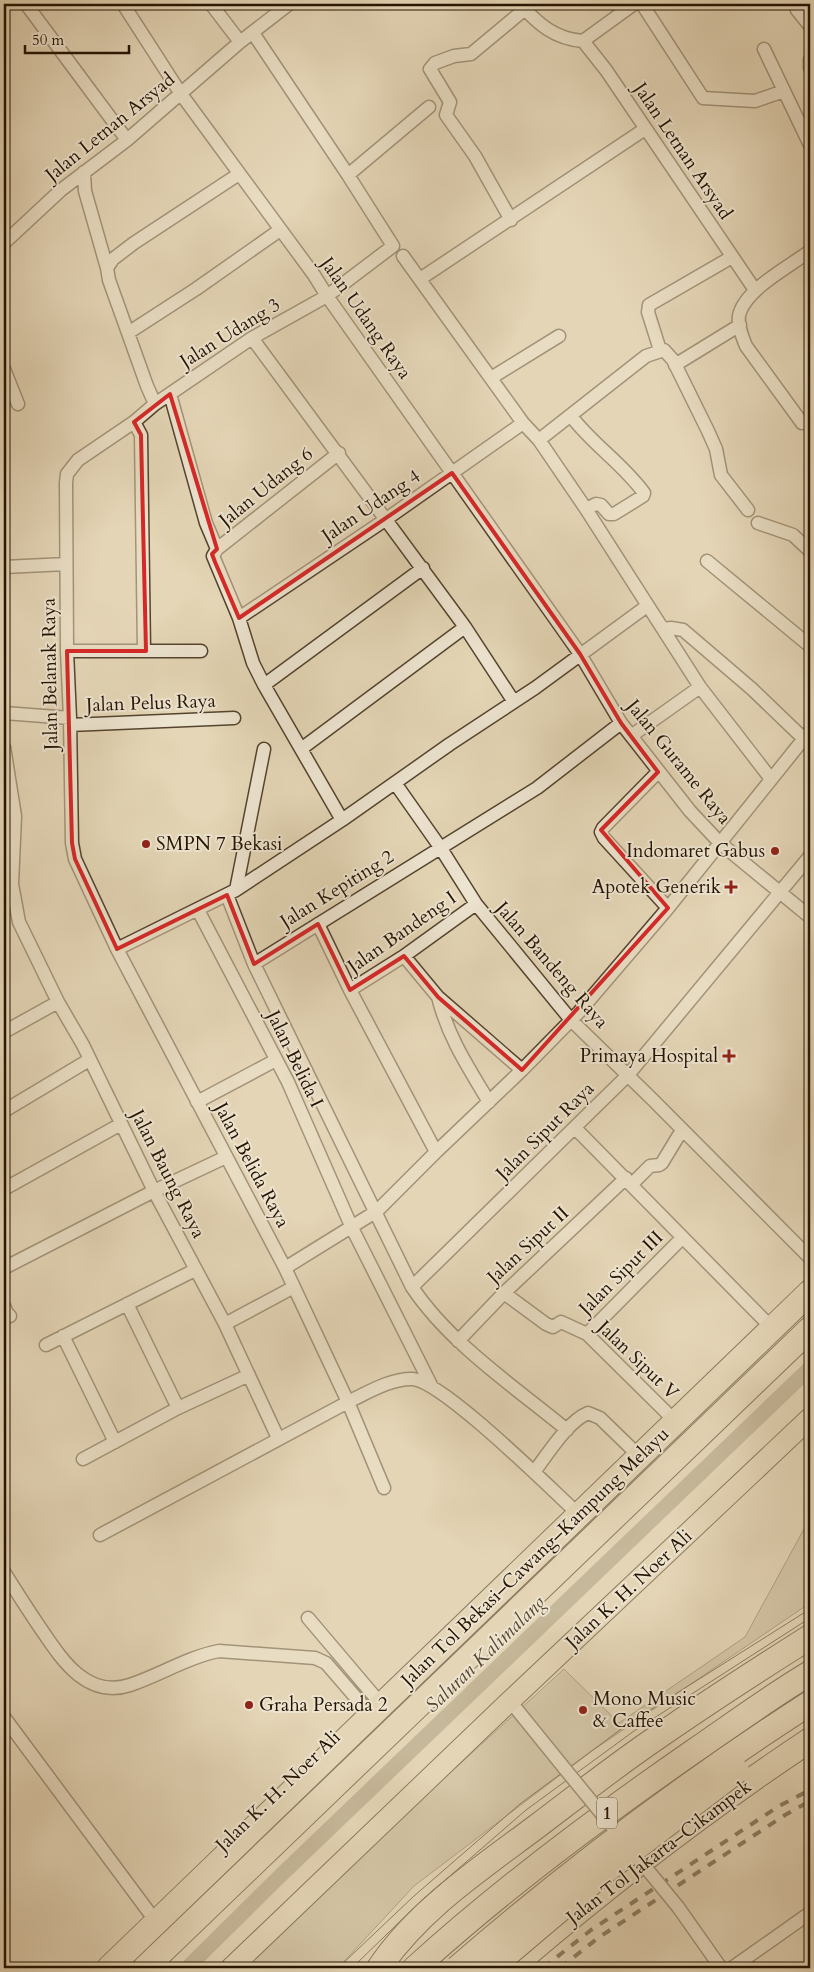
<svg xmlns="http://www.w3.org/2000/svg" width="814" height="1972" viewBox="0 0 814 1972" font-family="Cardo,serif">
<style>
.green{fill:#c3b597;stroke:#74644c}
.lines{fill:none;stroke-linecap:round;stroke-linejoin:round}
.canal{stroke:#a39478;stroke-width:15}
.street-casing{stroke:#54442e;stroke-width:15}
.primary-casing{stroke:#241300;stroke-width:22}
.highway-casing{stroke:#241300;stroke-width:26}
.street{stroke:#ede4d0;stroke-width:12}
.primary{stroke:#e4d6b6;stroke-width:20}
.highway{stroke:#e4d6b6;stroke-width:24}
.tram{stroke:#241300;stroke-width:1}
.rail{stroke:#241300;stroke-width:4;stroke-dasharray:9 9;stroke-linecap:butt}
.street-bridge-casing{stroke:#54442e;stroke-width:15;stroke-linecap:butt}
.highway-bridge-casing{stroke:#241300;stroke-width:26;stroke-linecap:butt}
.street-bridge{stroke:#ede4d0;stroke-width:12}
.highway-bridge{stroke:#e4d6b6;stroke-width:24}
.marked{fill:none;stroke:#d62828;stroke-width:4;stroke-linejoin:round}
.poi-dot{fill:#8f2418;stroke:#ede4d0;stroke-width:2}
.labels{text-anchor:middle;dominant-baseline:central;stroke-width:4;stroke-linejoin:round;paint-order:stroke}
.shield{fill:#ede4d0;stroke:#60523e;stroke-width:1}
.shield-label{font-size:18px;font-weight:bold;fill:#241300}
.street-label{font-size:19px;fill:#241300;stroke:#ede4d0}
.poi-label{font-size:19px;fill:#241300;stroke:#ede4d0;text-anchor:start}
.water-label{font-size:20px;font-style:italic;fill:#574730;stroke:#ede4d0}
</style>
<rect width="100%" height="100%" fill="#e4d6b6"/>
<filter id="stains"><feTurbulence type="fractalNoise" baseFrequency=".004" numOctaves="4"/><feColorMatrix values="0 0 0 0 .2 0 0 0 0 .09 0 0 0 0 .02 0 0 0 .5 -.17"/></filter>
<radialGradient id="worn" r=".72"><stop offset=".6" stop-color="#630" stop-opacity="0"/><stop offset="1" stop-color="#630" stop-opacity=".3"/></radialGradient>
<path class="green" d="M 810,1518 L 810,1603 L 592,1751 L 414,1886 L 338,1968 L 236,1968 L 564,1669 L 619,1723 L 745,1637 Z"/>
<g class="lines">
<path class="canal" d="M 187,1968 L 279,1877 L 810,1368"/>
<defs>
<path id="street" d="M 26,4 L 127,140
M 123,4 L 181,94 L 314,275 L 327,296 L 580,654 L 621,723 L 690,811 L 720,843 L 810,917
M 211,4 L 240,42
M 520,4 C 538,24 555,39 583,41 L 606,70 L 755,290
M 642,4 L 703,98 L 755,101 L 784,91
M 796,4 L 797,10 L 810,26
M 253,33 L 348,175 L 393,246 L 327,296 L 252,338 L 155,404 L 134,422 L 78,460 L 67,474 L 66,483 L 67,651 L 70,718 L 72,843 L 75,859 L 117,949 L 285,1268 L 348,1402 L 384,1488
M 583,41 L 634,4
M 764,49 L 810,145
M 810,59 L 810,68
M 84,172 L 85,191 L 107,268
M 348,175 L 429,107
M 511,220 L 475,156 L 446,115 L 450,102 L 430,69 L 435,63 L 454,56 L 471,54 L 525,9
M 4,243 L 61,190 L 127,140 L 240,42 L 289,4
M 403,256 L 523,423 L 539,440 L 586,509 L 700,687 L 771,779
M 420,279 L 645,129
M 128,333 L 196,289 L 280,230
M 252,338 L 465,627 L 514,702
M 660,350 L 648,312 L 649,305 L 732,257
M 675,365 L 740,325
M 4,369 L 18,404
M 491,378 L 559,336
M 170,394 L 206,523 L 217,549
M 155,404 L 147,386 L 109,280 L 107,268 L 113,259 L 134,243 L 239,174
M 571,416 C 592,444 623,464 644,493 L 643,496 L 614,514 L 609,514 L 601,505 L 596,504 L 586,509
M 134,422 L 141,435 L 144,651
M 802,423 L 746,346 C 742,336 736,322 740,312 C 748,288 790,266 810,251
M 539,440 L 646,356 L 664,350 L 673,360 L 708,431 L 716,449 L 721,475 L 748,510
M 339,453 L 217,549 L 213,556 L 239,618 L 253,663 L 264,685 L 342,820
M 758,523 L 793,535 L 810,551
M 707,561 L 810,646
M 4,567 L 66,564
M 239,618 L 385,520 L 523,423
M 663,629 L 671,628 L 683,630 L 752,689 L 804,739
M 67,651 L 201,651
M 264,685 L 423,568
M 4,713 L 70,718
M 70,725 L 234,718
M 631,736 L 700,687
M 4,747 L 15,816 L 12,884 L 19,922 L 58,1002 L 83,1045 L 154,1191 L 225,1324 L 278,1438
M 301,749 L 465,627
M 658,772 L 603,828 L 601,832 L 604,838 L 668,908
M 395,783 L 440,847 L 476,904 L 571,1020 L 653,1100 L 810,1258
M 236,890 L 264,749
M 227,895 L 254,964 L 412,1287 C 450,1344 515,1387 567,1430
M 198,910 L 288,1082 L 352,1228 L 431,1385
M 318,924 L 350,990 L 436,1152
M 117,949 L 236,890 L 342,820 L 450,744 L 535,688 L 647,606
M 404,956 L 438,997 L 522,1070
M 254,964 L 537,788 L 621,723
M 350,990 L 404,956 L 476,904
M 438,997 C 448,1037 468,1067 489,1102
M 4,1032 L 58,1002
M 197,1102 L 276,1060
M 4,1111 L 89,1060
M 575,1128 L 769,1325
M 632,1184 L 650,1166 L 659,1165 L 662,1163 L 682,1130
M 4,1189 L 121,1124
M 4,1268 L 154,1191 L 226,1157
M 285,1268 L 377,1211 L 436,1152 L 522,1070 L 579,1012 L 668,908 L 810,731
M 412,1287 L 628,1075 L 810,856
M 504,1293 L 546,1324 L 553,1327 L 561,1322 L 587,1334 L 671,1417
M 127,1304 L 178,1408
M 4,1306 L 7,1313 L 10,1316
M 225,1324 L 294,1287
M 587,1334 L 682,1238
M 63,1336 L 115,1442
M 458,1341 L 504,1293 L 626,1178
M 46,1345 L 195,1270
M 83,1459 L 178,1408 L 249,1375
M 534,1472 C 547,1455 568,1421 588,1413 L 600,1418 L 635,1452
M 100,1535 L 348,1402 C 367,1393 391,1378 413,1379 C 443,1382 546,1484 573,1509
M 4,1572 C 16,1591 28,1610 41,1629 C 62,1660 87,1699 130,1685 C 160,1675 188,1657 219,1651 L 315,1658 L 326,1663 L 364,1707
M 308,1618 L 375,1697
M 510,1701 L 565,1769
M 4,1717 L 151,1915
M 678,1907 L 721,1968
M 732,1968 L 810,1913"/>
<path id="primary" d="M 231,1968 L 510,1701 L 810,1418"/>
<path id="highway" d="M 109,1968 L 810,1292
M 145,1968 L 810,1329
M 379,1968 C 419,1909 480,1869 536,1827 C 573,1799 610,1770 649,1743 C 702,1706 756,1671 810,1637
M 415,1968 C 502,1889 597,1818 694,1751 C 732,1725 770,1697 810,1673
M 511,1968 C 604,1888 708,1808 810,1740"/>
</defs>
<use href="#street" class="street-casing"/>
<use href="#primary" class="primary-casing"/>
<use href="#highway" class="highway-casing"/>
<use href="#street" class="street"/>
<use href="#primary" class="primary"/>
<use href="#highway" class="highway"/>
<path class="tram" d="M 338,1968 L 414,1896 L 520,1804 L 628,1724 L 810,1609
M 352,1968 L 420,1902 L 526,1810 L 634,1731 L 810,1618"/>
<path class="rail" d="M 543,1968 L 591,1930 L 779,1806 L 810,1790
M 560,1968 L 598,1938 L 785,1815 L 810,1801"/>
<defs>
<path id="street-bridge" d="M 565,1769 L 678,1907"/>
<path id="highway-bridge" d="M 457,1968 C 569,1871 686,1783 810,1703
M 491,1968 L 602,1874 L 737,1771"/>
</defs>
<use href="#street-bridge" class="street-bridge-casing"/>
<use href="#highway-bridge" class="highway-bridge-casing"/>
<use href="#street-bridge" class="street-bridge"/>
<use href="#highway-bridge" class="highway-bridge"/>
</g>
<path d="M0 0H814V1972H0ZM 170,394 L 217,549 L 212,554 L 215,562 L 239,618 L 452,473 L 580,654 L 621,723 L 658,772 L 601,830 L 668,908 L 522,1070 L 438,997 L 404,956 L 350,990 L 318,924 L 254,964 L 227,895 L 117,949 L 75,859 L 72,843 L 67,651 L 146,651 L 141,435 L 134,422 Z" fill="#e4d6b6" fill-opacity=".55" fill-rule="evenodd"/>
<path class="marked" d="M 170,394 L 217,549 L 212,554 L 215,562 L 239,618 L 452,473 L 580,654 L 621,723 L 658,772 L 601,830 L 668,908 L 522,1070 L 438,997 L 404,956 L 350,990 L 318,924 L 254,964 L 227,895 L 117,949 L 75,859 L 72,843 L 67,651 L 146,651 L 141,435 L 134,422 Z"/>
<g class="poi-dot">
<circle cx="146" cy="844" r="5"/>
<circle cx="775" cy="851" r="5"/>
<path d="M728.5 879.5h5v5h5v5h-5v5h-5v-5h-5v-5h5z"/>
<path d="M726.5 1048.5h5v5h5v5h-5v5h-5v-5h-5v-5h5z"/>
<circle cx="249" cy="1705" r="5"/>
<circle cx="583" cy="1710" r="5"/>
</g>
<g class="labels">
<rect class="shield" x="597" y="1797.5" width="20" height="31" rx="4"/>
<g class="shield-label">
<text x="607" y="1813">1</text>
</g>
<g class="street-label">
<text transform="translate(110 127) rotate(-39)">Jalan Letnan Arsyad</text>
<text transform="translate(683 151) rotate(56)">Jalan Letnan Arsyad</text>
<text transform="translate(366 318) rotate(55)">Jalan Udang Raya</text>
<text transform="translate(230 333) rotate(-32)">Jalan Udang 3</text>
<text transform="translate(266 487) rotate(-39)">Jalan Udang 6</text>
<text transform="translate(371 506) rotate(-34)">Jalan Udang 4</text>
<text transform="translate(50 674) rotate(-91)">Jalan Belanak Raya</text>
<text transform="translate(151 703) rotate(-2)">Jalan Pelus Raya</text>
<text transform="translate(679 762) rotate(51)">Jalan Gurame Raya</text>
<text transform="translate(337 889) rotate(-32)">Jalan Kepiting 2</text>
<text transform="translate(402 932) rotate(-35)">Jalan Bandeng I</text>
<text transform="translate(552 965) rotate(49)">Jalan Bandeng Raya</text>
<text transform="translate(295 1059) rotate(64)">Jalan Belida I</text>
<text transform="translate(545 1131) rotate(-45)">Jalan Siput Raya</text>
<text transform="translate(252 1165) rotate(62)">Jalan Belida Raya</text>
<text transform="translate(168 1174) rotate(63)">Jalan Baung Raya</text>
<text transform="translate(528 1245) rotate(-43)">Jalan Siput II</text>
<text transform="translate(621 1273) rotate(-45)">Jalan Siput III</text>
<text transform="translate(638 1360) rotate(44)">Jalan Siput V</text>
<text transform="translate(535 1557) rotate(-44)">Jalan Tol Bekasi–Cawang–Kampung Melayu</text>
<text transform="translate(629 1589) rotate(-43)">Jalan K. H. Noer Ali</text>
<text transform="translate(278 1791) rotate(-44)">Jalan K. H. Noer Ali</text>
<text transform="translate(659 1852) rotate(-37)">Jalan Tol Jakarta–Cikampek</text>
</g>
<g class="poi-label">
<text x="156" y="844">SMPN 7 Bekasi</text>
<text x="765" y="851" text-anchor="end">Indomaret Gabus</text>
<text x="721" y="887" text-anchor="end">Apotek Generik</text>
<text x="718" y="1056" text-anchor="end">Primaya Hospital</text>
<text x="593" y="1699">Mono Music<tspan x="593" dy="22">&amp; Caffee</tspan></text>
<text x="259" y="1705">Graha Persada 2</text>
</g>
<g class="water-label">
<text transform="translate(485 1654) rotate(-44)">Saluran Kalimalang</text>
</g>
</g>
<rect width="814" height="1972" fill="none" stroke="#e4d6b6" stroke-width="20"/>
<rect x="5" y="5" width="804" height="1962" fill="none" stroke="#241300" stroke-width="2.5"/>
<rect x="10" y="10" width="794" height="1952" fill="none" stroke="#241300"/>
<path d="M25 45v8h104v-8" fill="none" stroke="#241300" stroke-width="2.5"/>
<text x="32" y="45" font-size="15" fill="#241300" stroke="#ede4d0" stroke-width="4" paint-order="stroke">50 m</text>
<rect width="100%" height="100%" filter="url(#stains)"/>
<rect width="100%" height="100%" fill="url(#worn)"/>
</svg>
